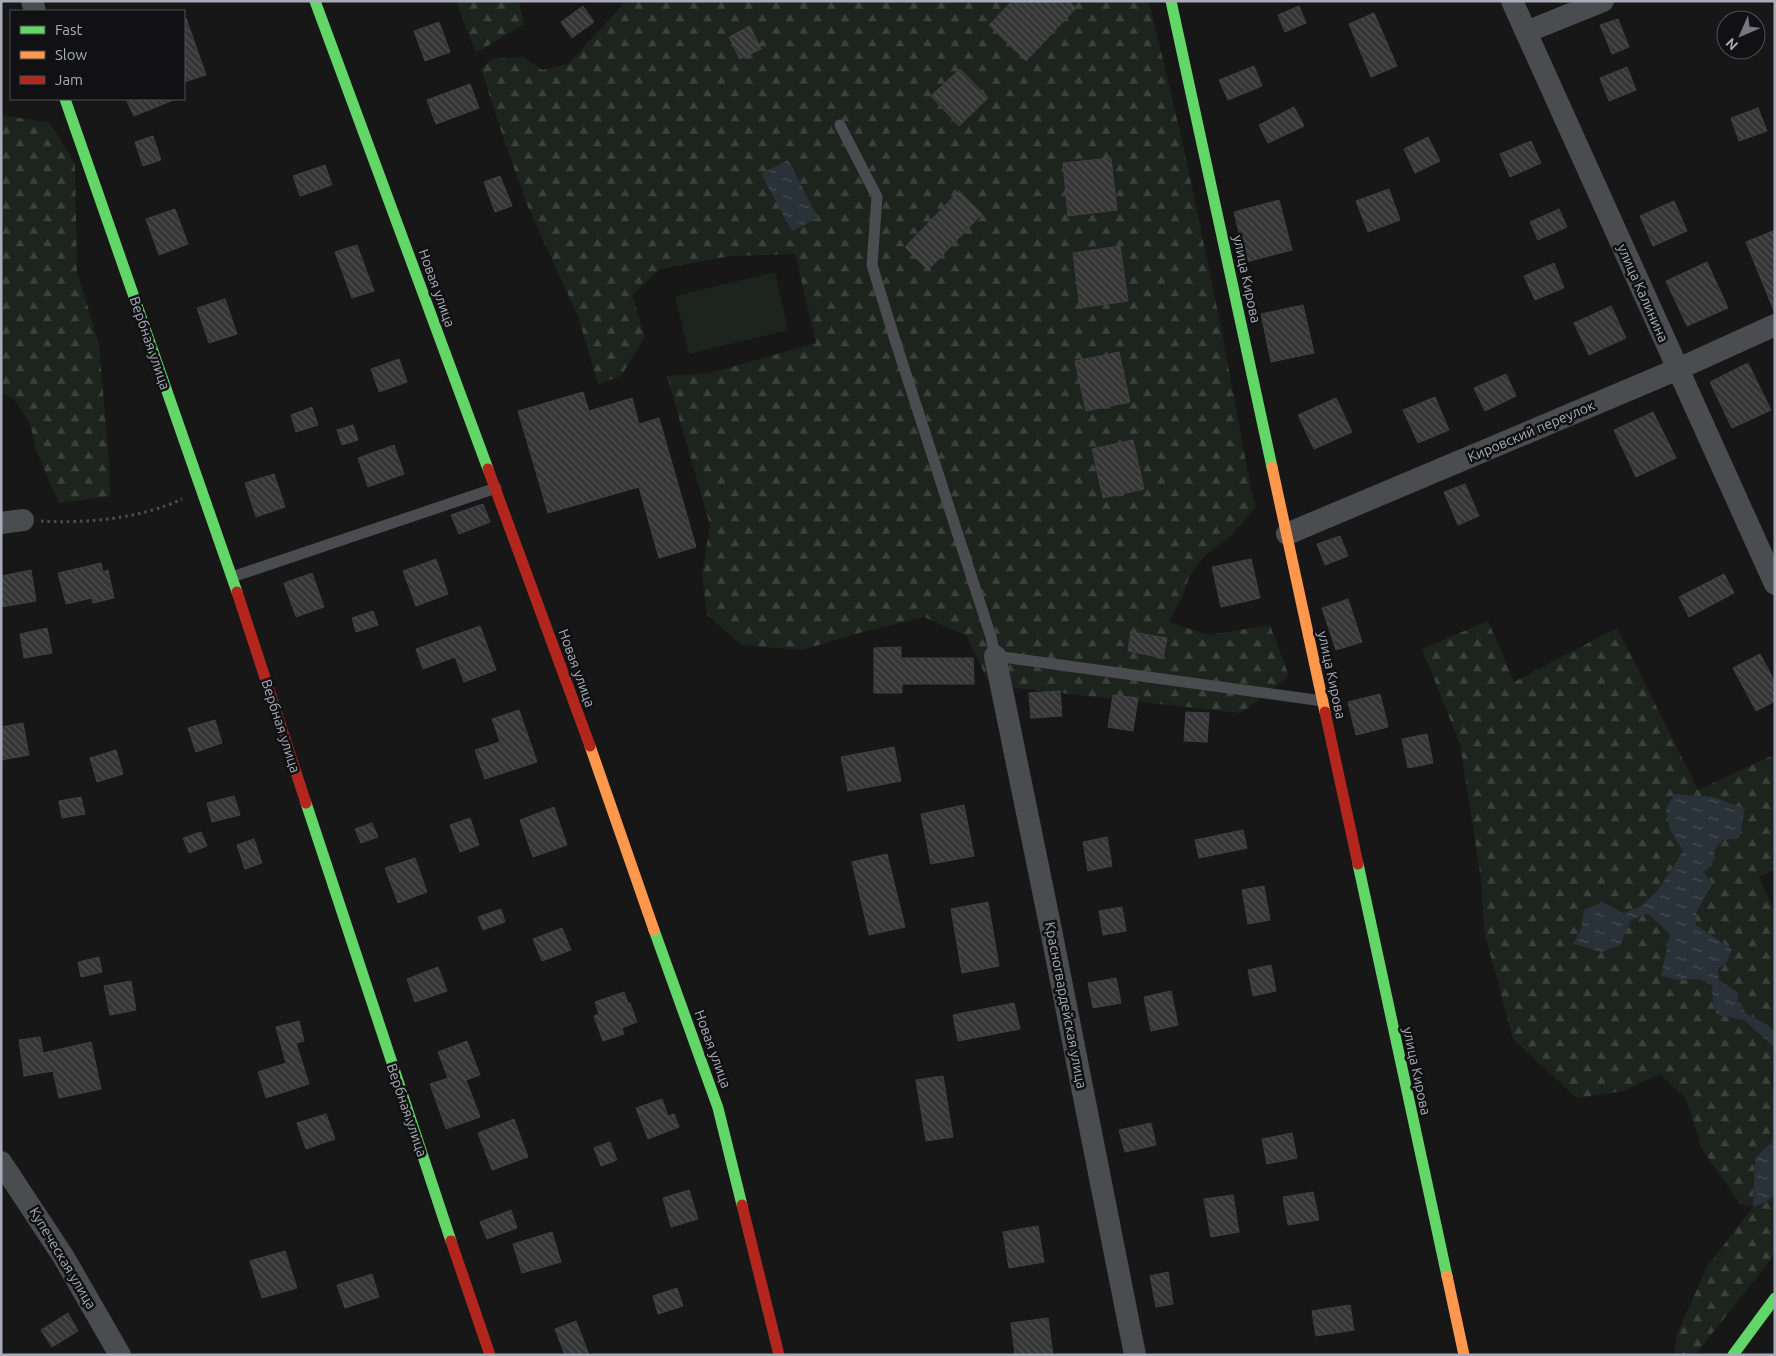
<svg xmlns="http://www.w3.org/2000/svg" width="1776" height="1356" viewBox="0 0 1776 1356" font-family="Ubuntu,sans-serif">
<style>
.forest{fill:url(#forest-firs)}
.garden{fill:#1d241e}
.water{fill:url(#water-ripples)}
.building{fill:url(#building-back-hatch);stroke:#3f4043}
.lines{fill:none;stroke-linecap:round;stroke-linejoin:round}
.path{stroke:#4d4e52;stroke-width:3;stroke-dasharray:2.5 4;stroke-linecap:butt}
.lane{stroke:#4b4c50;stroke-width:11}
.street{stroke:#4b4c50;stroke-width:22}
.fast{stroke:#63d668;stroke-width:11}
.slow{stroke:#ff974d;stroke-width:11}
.jam{stroke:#b3261e;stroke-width:11}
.labels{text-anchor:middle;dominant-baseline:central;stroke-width:5;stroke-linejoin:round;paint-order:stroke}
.street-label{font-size:14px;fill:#a8adb8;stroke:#111113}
</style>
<defs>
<pattern id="forest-firs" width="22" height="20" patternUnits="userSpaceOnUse" patternTransform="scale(1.25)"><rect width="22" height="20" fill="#1d241e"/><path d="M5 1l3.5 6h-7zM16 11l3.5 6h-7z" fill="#3b413d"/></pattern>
<pattern id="water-ripples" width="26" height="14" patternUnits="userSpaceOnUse" patternTransform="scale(1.25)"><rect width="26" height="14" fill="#2a3239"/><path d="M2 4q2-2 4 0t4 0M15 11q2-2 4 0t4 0" fill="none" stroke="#464d54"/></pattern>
<pattern id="building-back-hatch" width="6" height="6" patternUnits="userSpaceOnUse" patternTransform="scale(1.25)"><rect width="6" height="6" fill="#353536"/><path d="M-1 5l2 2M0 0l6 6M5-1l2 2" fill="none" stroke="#4f5051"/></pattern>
</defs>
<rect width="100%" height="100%" fill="#171717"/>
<path class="forest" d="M 456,1 L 519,1 L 524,24 L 476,53 Z
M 624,1 L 1149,1 L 1184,149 L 1221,327 L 1251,490 L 1256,507 L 1231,536 L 1205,555 L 1189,577 L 1183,596 L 1169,622 L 1208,635 L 1270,625 L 1289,676 L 1241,713 L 1016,688 L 987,679 L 967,636 L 924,617 L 859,633 L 802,650 L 742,645 L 707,615 L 702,575 L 710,525 L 667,376 L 710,373 L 816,343 L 795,254 L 730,256 L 660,269 L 632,295 L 645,337 L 621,376 L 598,384 L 578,316 L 528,207 L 505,143 L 481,69 L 492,59 L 523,57 L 542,70 L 568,64 L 619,9 Z
M 2,115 L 50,123 L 75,164 L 77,272 L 99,344 L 109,462 L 110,496 L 59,503 L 36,450 L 30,423 L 14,399 L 1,394 Z
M 1488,621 L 1514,682 L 1617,628 L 1698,790 L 1775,754 L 1775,870 L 1759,877 L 1775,911 L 1775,1033 L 1767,1024 L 1748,1015 L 1737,1002 L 1739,993 L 1719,980 L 1718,969 L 1732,949 L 1696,925 L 1696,913 L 1707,894 L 1703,872 L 1712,866 L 1715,849 L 1723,840 L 1739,839 L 1745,809 L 1689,796 L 1675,794 L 1670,830 L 1683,851 L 1658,890 L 1641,906 L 1623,913 L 1603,902 L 1581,929 L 1573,944 L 1583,948 L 1631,920 L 1648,914 L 1670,934 L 1679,980 L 1699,979 L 1713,985 L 1713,1004 L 1717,1015 L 1744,1019 L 1775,1048 L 1772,1082 L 1774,1115 L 1772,1142 L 1755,1158 L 1753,1206 L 1764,1203 L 1775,1195 L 1775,1254 L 1695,1355 L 1674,1355 L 1677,1334 L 1707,1267 L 1753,1207 L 1740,1204 L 1702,1149 L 1686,1099 L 1660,1074 L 1623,1091 L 1577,1098 L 1513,1039 L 1484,931 L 1481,879 L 1460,744 L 1422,649 Z"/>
<path class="garden" d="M 775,272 L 788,330 L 689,354 L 675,296 Z"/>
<path class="water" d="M 788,160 L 818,218 L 792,231 L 761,174 Z
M 1675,794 L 1713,797 L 1745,809 L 1739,839 L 1723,840 L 1715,849 L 1712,866 L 1703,872 L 1713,883 L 1696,913 L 1696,925 L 1732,949 L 1727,962 L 1718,969 L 1719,980 L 1739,993 L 1737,1002 L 1748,1015 L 1767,1024 L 1775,1033 L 1775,1048 L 1744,1020 L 1717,1015 L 1713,1004 L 1712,985 L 1699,979 L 1679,980 L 1661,976 L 1670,934 L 1648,914 L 1631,920 L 1620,945 L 1601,952 L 1573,944 L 1581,929 L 1584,910 L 1603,902 L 1623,913 L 1641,906 L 1658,890 L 1683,851 L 1670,830 L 1666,808 Z
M 1775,1060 L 1775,1195 L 1764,1203 L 1753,1207 L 1755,1158 L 1772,1142 C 1774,1114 1771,1087 1775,1060 Z"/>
<path class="building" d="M 1012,1 L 1069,1 L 1076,8 L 1026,61 L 989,25 Z
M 583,6 L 594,22 L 572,38 L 561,22 Z
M 1299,6 L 1306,23 L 1285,32 L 1278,15 Z
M 1374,13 L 1397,66 L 1371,77 L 1349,24 Z
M 184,18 L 186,18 L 206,75 L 184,82 Z
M 1618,19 L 1629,47 L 1612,54 L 1600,25 Z
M 439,22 L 450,52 L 425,61 L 414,31 Z
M 750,26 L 761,49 L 740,59 L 729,37 Z
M 1254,66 L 1262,86 L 1228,100 L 1219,80 Z
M 1627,67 L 1636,90 L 1609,101 L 1600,78 Z
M 960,69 L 988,98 L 959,126 L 931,96 Z
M 470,84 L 479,108 L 436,124 L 427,100 Z
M 126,99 L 176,99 L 134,116 Z
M 1294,107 L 1304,126 L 1268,143 L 1259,125 Z
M 1758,108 L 1767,131 L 1739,141 L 1731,118 Z
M 153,136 L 161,160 L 143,166 L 135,142 Z
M 1428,137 L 1440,161 L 1415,173 L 1404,149 Z
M 1531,141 L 1541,163 L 1510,177 L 1500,154 Z
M 1111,158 L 1117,210 L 1068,216 L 1063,163 Z
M 325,165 L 332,185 L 300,196 L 293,176 Z
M 500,176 L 512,206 L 495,212 L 484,182 Z
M 1389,189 L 1400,220 L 1368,232 L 1356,201 Z
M 959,191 L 982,214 L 928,270 L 905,247 Z
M 1279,200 L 1292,250 L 1246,262 L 1234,212 Z
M 1674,201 L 1687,231 L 1653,246 L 1640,216 Z
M 175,209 L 188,244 L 159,255 L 146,219 Z
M 1559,209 L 1567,227 L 1538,240 L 1530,222 Z
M 1775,230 L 1775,311 L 1774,311 L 1746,242 Z
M 357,245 L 374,291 L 352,298 L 335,252 Z
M 1120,246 L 1128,301 L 1080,308 L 1073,253 Z
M 1707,262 L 1728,308 L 1687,326 L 1666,281 Z
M 1554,263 L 1564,288 L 1535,300 L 1524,276 Z
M 225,299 L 237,334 L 209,343 L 197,308 Z
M 1303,305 L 1314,353 L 1271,362 L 1261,314 Z
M 1611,306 L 1626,338 L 1589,355 L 1574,323 Z
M 1119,352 L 1130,402 L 1086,411 L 1075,361 Z
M 399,359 L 407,382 L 379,392 L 371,369 Z
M 1748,363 L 1771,410 L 1732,428 L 1710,382 Z
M 1506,374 L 1516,396 L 1485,411 L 1474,388 Z
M 583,392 L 589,411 L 632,398 L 639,424 L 659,418 L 696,547 L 659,558 L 639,487 L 548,513 L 518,411 Z
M 1435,397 L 1449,430 L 1418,443 L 1403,410 Z
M 1336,398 L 1352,432 L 1314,449 L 1298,415 Z
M 312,407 L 318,425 L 296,432 L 291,415 Z
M 1653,412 L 1676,458 L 1636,477 L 1614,430 Z
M 353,425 L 358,440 L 342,445 L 337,430 Z
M 1133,440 L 1144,489 L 1103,498 L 1092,449 Z
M 394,445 L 404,474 L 368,487 L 358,458 Z
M 274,474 L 285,507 L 256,517 L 245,483 Z
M 1465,484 L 1479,516 L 1458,525 L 1444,492 Z
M 483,504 L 490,522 L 459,534 L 451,515 Z
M 1340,536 L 1348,556 L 1325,565 L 1317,544 Z
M 436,559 L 448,594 L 416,606 L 403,571 Z
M 1251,559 L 1260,598 L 1221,607 L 1212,567 Z
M 101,563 L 103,572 L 108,570 L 114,598 L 93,603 L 92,598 L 66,604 L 58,573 Z
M 31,570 L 36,601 L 1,607 L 1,576 Z
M 312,573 L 324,607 L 296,617 L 284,583 Z
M 1724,574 L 1734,593 L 1689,617 L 1679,597 Z
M 1348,599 L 1362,642 L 1336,650 L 1322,608 Z
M 373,611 L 378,625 L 356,632 L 352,618 Z
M 480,626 L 496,670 L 464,682 L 455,657 L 423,669 L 416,649 Z
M 47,628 L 52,653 L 24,658 L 20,634 Z
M 1131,632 L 1167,638 L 1163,658 L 1128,651 Z
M 901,647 L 901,658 L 973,658 L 974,684 L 902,684 L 902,693 L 874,693 L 874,648 Z
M 1760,654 L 1775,682 L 1775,701 L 1756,711 L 1733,668 Z
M 1060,691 L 1062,716 L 1031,718 L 1029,693 Z
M 1380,694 L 1388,727 L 1356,735 L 1348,702 Z
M 1113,695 L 1138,698 L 1133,731 L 1108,727 Z
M 519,710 L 537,762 L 485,779 L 475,750 L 500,742 L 492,719 Z
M 1186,712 L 1209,713 L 1207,742 L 1184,741 Z
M 215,720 L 222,743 L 196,752 L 188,728 Z
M 23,723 L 29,755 L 1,760 L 1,727 Z
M 1427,734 L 1433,763 L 1408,768 L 1402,739 Z
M 894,747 L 901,781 L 848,791 L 841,757 Z
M 116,750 L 123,774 L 97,782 L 90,758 Z
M 234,796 L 240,815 L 212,822 L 207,803 Z
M 81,797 L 85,814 L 62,818 L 59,801 Z
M 964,805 L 974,856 L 931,864 L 921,814 Z
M 554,807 L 567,845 L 533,857 L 520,820 Z
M 470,818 L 479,845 L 460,852 L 450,825 Z
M 372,823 L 378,837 L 361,843 L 355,829 Z
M 1243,830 L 1247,848 L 1199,858 L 1195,840 Z
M 201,832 L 207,846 L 189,853 L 183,838 Z
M 1107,837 L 1112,866 L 1088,871 L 1083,842 Z
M 254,839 L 262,863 L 245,869 L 237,845 Z
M 887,854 L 905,927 L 869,935 L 852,862 Z
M 415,858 L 427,892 L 398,903 L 385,868 Z
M 1264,886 L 1270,920 L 1248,924 L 1242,890 Z
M 988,902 L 999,966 L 962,973 L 951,909 Z
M 1122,907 L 1126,931 L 1103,935 L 1099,911 Z
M 501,909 L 505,922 L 483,930 L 478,917 Z
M 562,928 L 571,950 L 542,961 L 533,939 Z
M 99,957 L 102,972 L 81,977 L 78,962 Z
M 1271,965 L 1276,991 L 1253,996 L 1248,970 Z
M 438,967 L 447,991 L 415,1002 L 407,979 Z
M 1116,978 L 1121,1003 L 1093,1008 L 1088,983 Z
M 131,981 L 136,1010 L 110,1015 L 104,986 Z
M 1171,991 L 1178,1025 L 1151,1031 L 1144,997 Z
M 624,992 L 628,1003 L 630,1003 L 637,1022 L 622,1028 L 624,1034 L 603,1041 L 594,1016 L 599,1014 L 595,1002 Z
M 1014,1003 L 1020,1029 L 958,1041 L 953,1015 Z
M 299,1021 L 304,1041 L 296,1043 L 309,1084 L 266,1098 L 258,1072 L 286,1063 L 276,1027 Z
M 40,1037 L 43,1053 L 91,1042 L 101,1089 L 59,1098 L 53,1071 L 24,1076 L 19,1040 Z
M 467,1041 L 480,1075 L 466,1080 L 480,1117 L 446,1129 L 430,1084 L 448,1078 L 438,1052 Z
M 943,1076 L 953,1137 L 926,1141 L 916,1080 Z
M 662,1099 L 668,1116 L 674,1114 L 679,1127 L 648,1139 L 636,1108 Z
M 326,1114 L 335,1139 L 306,1149 L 297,1123 Z
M 514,1119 L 528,1157 L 492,1170 L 478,1133 Z
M 1151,1123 L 1156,1145 L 1125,1152 L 1119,1130 Z
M 1292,1133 L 1297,1158 L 1267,1164 L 1262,1139 Z
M 610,1142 L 617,1160 L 601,1166 L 594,1148 Z
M 689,1190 L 698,1219 L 671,1227 L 663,1198 Z
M 1313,1192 L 1319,1220 L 1288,1225 L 1283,1197 Z
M 1233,1195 L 1239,1232 L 1211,1237 L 1204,1199 Z
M 511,1210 L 517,1228 L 487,1239 L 480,1222 Z
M 1038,1226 L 1044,1262 L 1009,1268 L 1003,1232 Z
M 552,1232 L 561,1262 L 522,1273 L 513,1244 Z
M 285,1251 L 297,1288 L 262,1298 L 250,1261 Z
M 1168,1272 L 1173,1304 L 1156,1307 L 1150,1276 Z
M 372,1274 L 379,1297 L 345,1308 L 337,1285 Z
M 677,1288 L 683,1306 L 658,1314 L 653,1296 Z
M 1350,1305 L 1354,1330 L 1316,1336 L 1312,1311 Z
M 68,1313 L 78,1331 L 52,1347 L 41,1330 Z
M 1048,1318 L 1053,1355 L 1015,1355 L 1011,1323 Z
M 576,1321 L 589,1355 L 565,1355 L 555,1329 Z"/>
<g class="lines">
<path class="path" d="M 41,521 C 85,524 143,518 182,499"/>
<path class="lane" d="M 840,125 L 877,197 L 872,265 L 895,340 L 991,637 L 995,656 L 1323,701
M 232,577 L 496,488"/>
<path class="street" d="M 32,1 L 35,11
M 1512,1 L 1775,584
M 1526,32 L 1603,1
M 1,523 L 23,520
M 1287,534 L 1678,369 L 1775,325
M 995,656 L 1050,925 L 1135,1355
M 1,1162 L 63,1256 L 120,1355"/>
<path class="fast" d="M 315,1 L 488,469
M 1171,1 L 1272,467
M 65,99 L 237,592
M 306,803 L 451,1241
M 1358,864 L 1447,1276
M 654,930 L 718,1108 L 742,1205
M 1733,1355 L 1775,1298"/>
<path class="slow" d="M 1272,467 L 1325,712
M 590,746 L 654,930
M 1447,1276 L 1464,1355"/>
<path class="jam" d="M 488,469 L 590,746
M 237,592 L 306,803
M 1325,712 L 1358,864
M 742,1205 L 779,1355
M 451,1241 L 490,1355"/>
</g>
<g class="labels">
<g class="street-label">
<text transform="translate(1247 279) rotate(78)">улица Кирова</text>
<text transform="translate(437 288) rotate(70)">Новая улица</text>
<text transform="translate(1643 293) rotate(66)">улица Калинина</text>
<text transform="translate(150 343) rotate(71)">Вербная улица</text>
<text transform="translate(1531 431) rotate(-23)">Кировский переулок</text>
<text transform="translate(577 668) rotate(70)">Новая улица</text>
<text transform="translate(1332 675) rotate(78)">улица Кирова</text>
<text transform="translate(281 726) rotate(72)">Вербная улица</text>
<text transform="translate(1066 1005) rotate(79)">Красногвардейская улица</text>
<text transform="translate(713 1049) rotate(70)">Новая улица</text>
<text transform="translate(1417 1071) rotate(78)">улица Кирова</text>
<text transform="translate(407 1110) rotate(71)">Вербная улица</text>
<text transform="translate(63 1258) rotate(59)">Купеческая улица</text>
</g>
</g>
<rect width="1776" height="1356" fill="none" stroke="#a8adb8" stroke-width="5"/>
<rect x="10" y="10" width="175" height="90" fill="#111113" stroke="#4d4f55"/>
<rect x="20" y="26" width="25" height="8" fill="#63d668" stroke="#4d4f55"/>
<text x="55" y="35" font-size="15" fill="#a8adb8">Fast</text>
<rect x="20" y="51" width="25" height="8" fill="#ff974d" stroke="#4d4f55"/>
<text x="55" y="60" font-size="15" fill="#a8adb8">Slow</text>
<rect x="20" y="76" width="25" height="8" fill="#b3261e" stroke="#4d4f55"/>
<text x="55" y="85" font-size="15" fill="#a8adb8">Jam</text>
<g transform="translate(1741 35) rotate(225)"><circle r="24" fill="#111113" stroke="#4d4f55"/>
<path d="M0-4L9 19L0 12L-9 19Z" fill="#757880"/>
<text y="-8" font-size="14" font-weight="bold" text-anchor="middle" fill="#a8adb8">N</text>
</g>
</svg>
